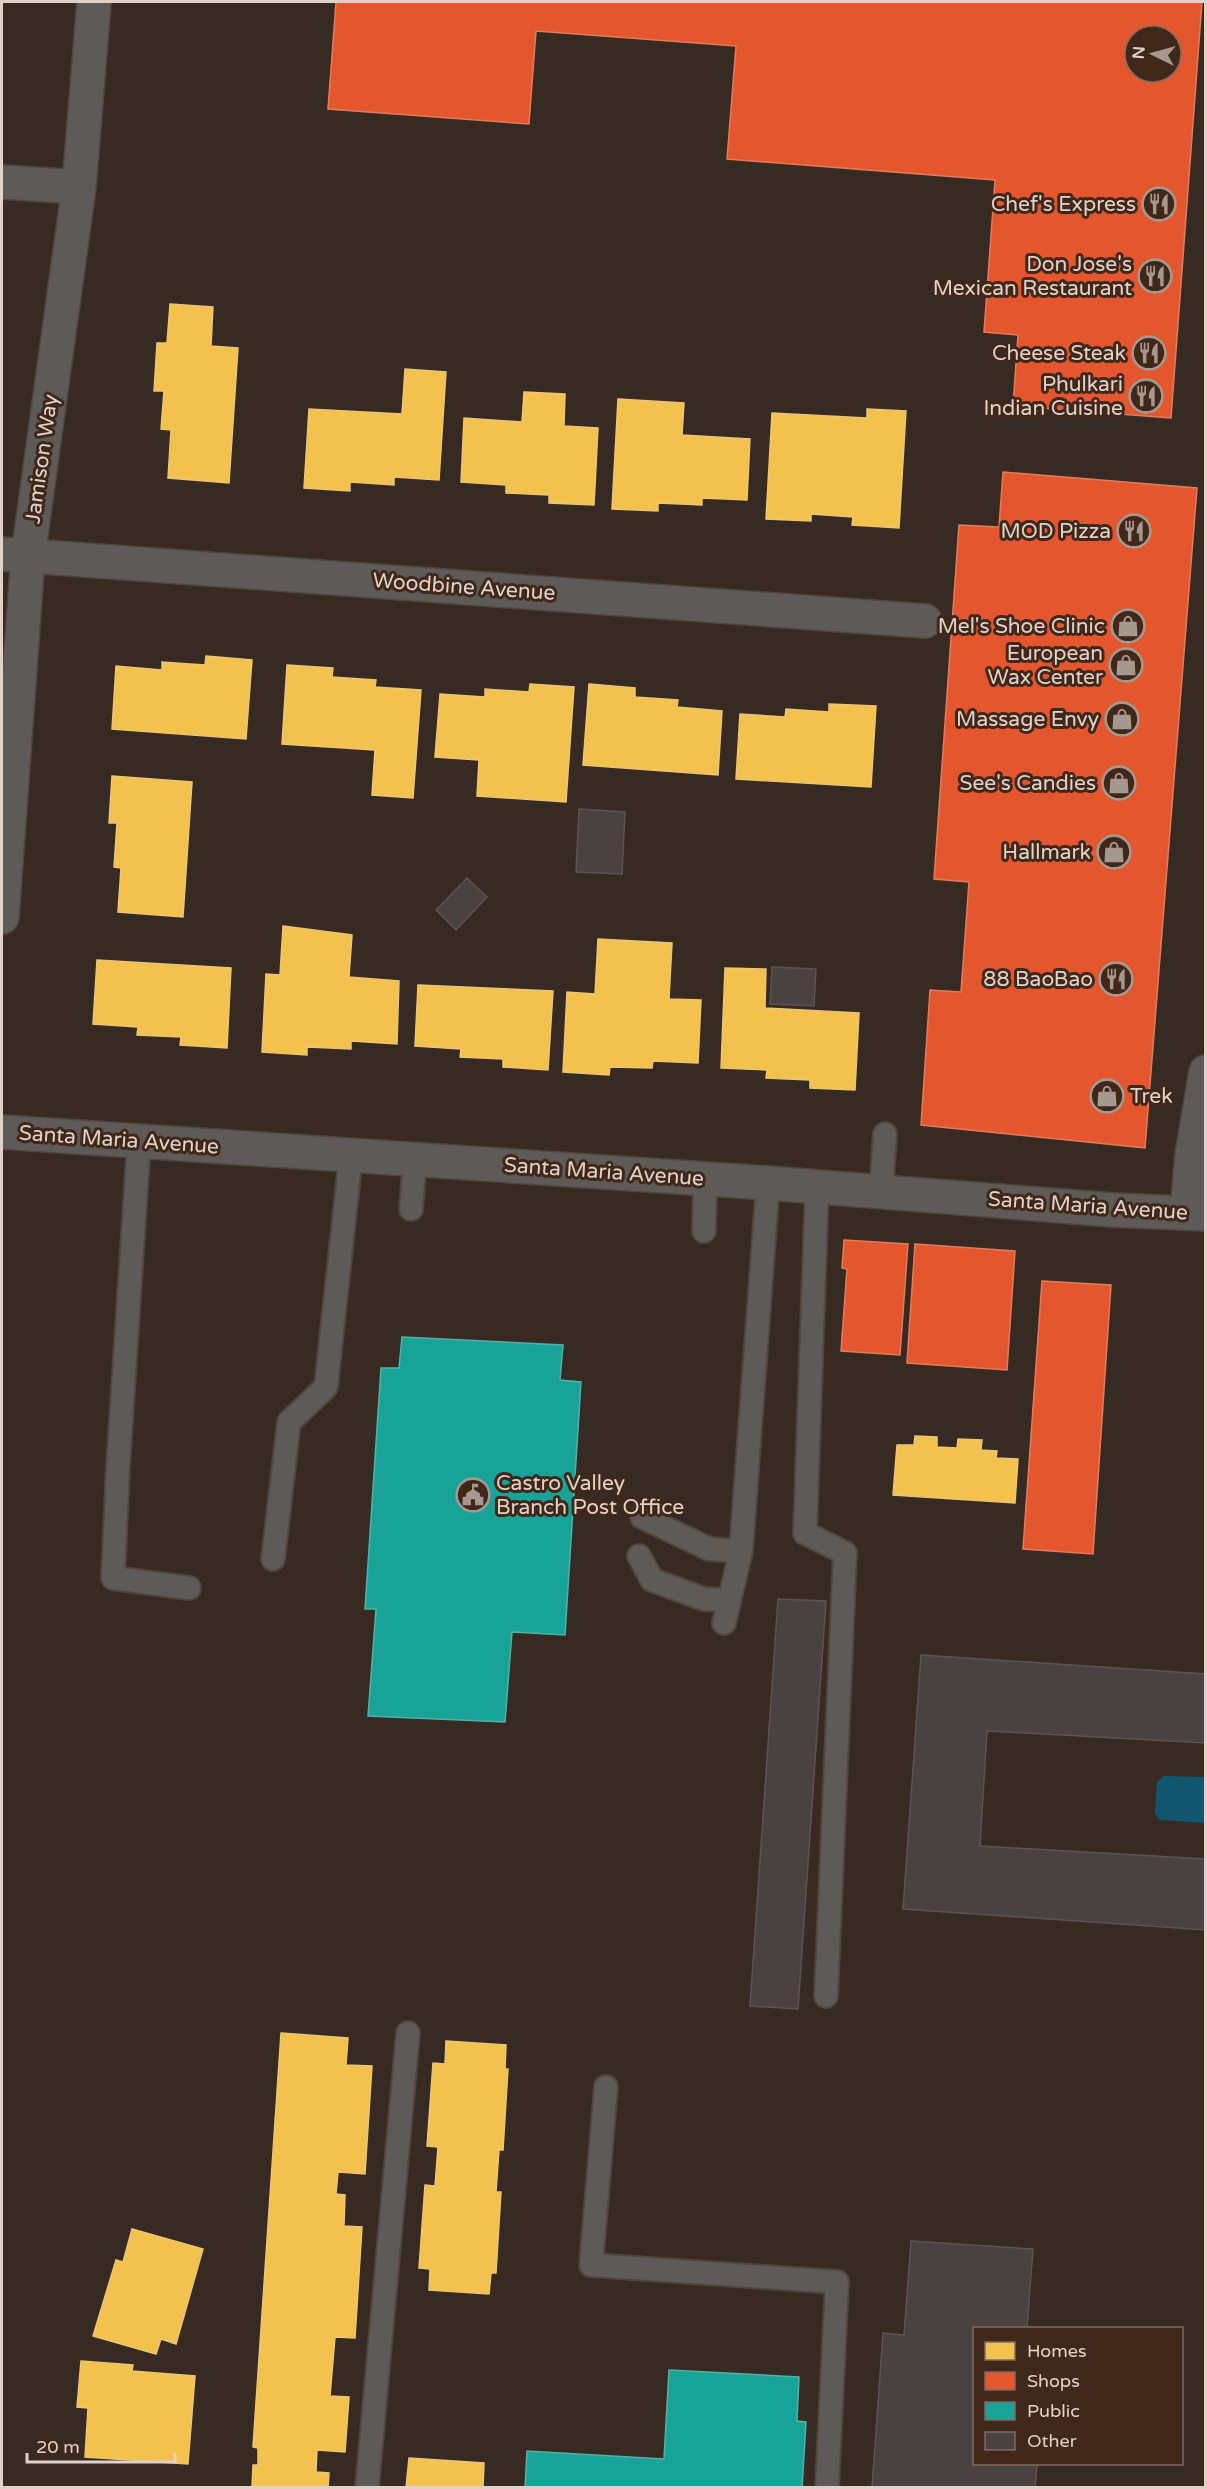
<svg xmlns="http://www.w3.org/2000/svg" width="1207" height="2489" viewBox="0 0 1207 2489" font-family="'Varela Round',sans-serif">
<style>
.water{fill:#12556e}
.homes{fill:#f2c14e;stroke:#edc673;stroke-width:1.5}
.shops{fill:#e4572e;stroke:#e37c5c;stroke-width:1.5;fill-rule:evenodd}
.public{fill:#17a398;stroke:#54b1a7;stroke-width:1.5}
.building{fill:#4a4141;stroke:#5d5353;stroke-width:1.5}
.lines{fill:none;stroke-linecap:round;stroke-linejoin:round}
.lane-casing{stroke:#51463e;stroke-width:26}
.street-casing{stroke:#51463e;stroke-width:36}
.lane{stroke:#5e5a57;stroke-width:22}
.street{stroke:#5e5a57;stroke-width:33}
.labels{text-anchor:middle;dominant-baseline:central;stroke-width:6;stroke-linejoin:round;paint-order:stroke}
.poi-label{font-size:21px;fill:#e1d2c9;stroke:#3f271a;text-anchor:end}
.street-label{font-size:21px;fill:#e1d2c9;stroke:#3f271a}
</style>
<rect width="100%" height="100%" fill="#372a22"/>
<path class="water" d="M 1164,1776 L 1205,1777 L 1205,1823 L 1159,1820 L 1155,1813 L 1157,1782 Z"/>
<path class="homes" d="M 170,304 L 213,307 L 211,346 L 238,348 L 229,483 L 168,478 L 171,430 L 161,429 L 164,391 L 154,391 L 157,343 L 167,343 Z
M 405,369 L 446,372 L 439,480 L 394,477 L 394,485 L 350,482 L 350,491 L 304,488 L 309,409 L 402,414 Z
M 524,392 L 565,394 L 564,426 L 598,428 L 594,505 L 549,503 L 549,495 L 506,493 L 506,485 L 461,482 L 464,418 L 522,422 Z
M 618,399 L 684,403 L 682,435 L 750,439 L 747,500 L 702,498 L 702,505 L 658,503 L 658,511 L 612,509 Z
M 867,409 L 906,411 L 899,528 L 852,525 L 853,517 L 811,514 L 811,521 L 766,519 L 772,413 L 867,418 Z
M 206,656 L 252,660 L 246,739 L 112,729 L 116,666 L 162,670 L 162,662 L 205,665 Z
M 287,665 L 333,668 L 332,677 L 376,680 L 375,687 L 421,690 L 413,798 L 372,795 L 375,750 L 282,744 Z
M 530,684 L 574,687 L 566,802 L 477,796 L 479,760 L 435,757 L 440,694 L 485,697 L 485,689 L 529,692 Z
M 589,684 L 635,688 L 635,697 L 678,700 L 677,707 L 722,711 L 718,775 L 583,765 Z
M 829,704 L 876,706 L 871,787 L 736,779 L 740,714 L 785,717 L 786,709 L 829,712 Z
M 112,776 L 192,782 L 183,917 L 118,912 L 121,868 L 114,867 L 117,823 L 109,823 Z
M 283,926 L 352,935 L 349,977 L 399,981 L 397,1044 L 351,1041 L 351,1049 L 307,1047 L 307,1055 L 262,1052 L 266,974 L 280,975 Z
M 598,939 L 672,943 L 669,999 L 701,1000 L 698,1063 L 653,1061 L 652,1068 L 610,1067 L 609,1075 L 563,1072 L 567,992 L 595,994 Z
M 97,960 L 231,968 L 227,1048 L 180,1045 L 181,1037 L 137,1035 L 138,1027 L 93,1024 Z
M 725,968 L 766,969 L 765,1008 L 859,1013 L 855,1090 L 810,1088 L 810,1080 L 766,1078 L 767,1070 L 721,1068 Z
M 418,985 L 553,991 L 548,1070 L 503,1067 L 503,1059 L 460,1057 L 461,1049 L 415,1046 Z
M 915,1436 L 937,1437 L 937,1447 L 957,1448 L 958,1439 L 982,1440 L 981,1450 L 997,1451 L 996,1458 L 1018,1459 L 1015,1503 L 893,1495 L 897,1445 L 914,1445 Z
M 281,2033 L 348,2038 L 346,2065 L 372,2066 L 365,2174 L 338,2172 L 336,2194 L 345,2195 L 344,2226 L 362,2227 L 355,2338 L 335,2337 L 330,2396 L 349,2397 L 345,2452 L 317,2450 L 316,2472 L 329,2473 L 328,2488 L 252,2488 L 253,2465 L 258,2465 L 258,2448 L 253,2447 Z
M 446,2041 L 506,2045 L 505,2069 L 508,2069 L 503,2150 L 499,2150 L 496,2192 L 501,2192 L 496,2273 L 491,2273 L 489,2294 L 429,2290 L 430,2269 L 419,2268 L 425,2185 L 435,2186 L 438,2147 L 427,2146 L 433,2063 L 445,2064 Z
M 132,2229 L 203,2249 L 176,2344 L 161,2339 L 156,2354 L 93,2336 L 116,2260 L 123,2262 Z
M 81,2361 L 133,2365 L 132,2371 L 195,2376 L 188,2464 L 85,2457 L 88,2408 L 77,2407 Z
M 409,2458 L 484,2463 L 483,2488 L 406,2488 Z"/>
<path class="shops" d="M 336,2 L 1202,2 L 1171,418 L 1013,406 L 1018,335 L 984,332 L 995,180 L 727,159 L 736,46 L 536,31 L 529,124 L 328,109 ZM 1135,36 L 1171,36 L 1171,72 L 1135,72 Z
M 1003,472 L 1197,488 L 1145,1148 L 921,1125 L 930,990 L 961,992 L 969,882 L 934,879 L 959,525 L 999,527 Z
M 844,1240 L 908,1244 L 900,1355 L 841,1351 L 847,1269 L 842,1268 Z
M 915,1244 L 1015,1251 L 1007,1370 L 907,1363 Z
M 1042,1281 L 1111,1285 L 1093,1554 L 1023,1549 Z"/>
<path class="public" d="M 402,1337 L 563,1345 L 560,1380 L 581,1382 L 565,1635 L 512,1632 L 505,1722 L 368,1716 L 376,1609 L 365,1609 L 381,1368 L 399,1368 Z
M 669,2370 L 799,2377 L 797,2421 L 806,2422 L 802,2488 L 525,2488 L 527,2451 L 664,2459 Z"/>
<path class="building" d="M 579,809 L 625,812 L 622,874 L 576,872 Z
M 467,878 L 487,897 L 456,930 L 436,910 Z
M 772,967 L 816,969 L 814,1006 L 770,1004 Z
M 778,1599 L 826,1601 L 798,2009 L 750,2006 Z
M 921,1655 L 1206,1674 L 1206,1743 L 987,1731 L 980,1846 L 1206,1859 L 1206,1930 L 903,1909 Z
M 911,2241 L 1033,2249 L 1027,2328 L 974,2328 L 974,2464 L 1037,2464 L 1035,2488 L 872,2488 L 883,2333 L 904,2335 Z"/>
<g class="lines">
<defs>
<path id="lane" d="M 139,1141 L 118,1467 L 113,1578 L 189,1588
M 817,1187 L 805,1533 L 845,1553 L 826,1996
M 881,1191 L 885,1134
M 411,1209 L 415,1160
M 704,1231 L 705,1179
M 642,1517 L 709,1549 L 741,1551
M 639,1556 L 652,1580 L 704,1599 L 729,1600
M 273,1559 L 289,1422 L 326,1387 L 351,1155
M 724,1623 L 741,1551 L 768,1183
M 606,2087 L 591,2265 L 837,2282 L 827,2488
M 367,2488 L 408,2033"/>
<path id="street" d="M 2,182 L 79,187
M 2,554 L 925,621
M 2,917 L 28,556 L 79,187 L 94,2
M 2,1132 L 768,1183 L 1113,1210 L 1206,1214
M 1187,1213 L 1192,1155 L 1206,1072"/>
</defs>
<use href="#lane" class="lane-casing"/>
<use href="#street" class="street-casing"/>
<use href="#lane" class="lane"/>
<use href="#street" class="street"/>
</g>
<defs>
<symbol id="restaurant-ring" viewBox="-11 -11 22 22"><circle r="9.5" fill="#3f271a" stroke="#a6978f" stroke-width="1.5"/><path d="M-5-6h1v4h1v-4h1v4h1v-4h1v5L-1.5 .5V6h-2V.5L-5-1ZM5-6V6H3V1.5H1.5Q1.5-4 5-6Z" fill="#a6978f"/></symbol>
<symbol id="shop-ring" viewBox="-11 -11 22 22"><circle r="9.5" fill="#3f271a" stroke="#a6978f" stroke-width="1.5"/><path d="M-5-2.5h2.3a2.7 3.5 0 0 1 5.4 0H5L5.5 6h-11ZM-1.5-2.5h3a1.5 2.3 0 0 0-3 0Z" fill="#a6978f"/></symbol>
<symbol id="civic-ring" viewBox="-11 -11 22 22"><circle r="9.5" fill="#3f271a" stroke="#a6978f" stroke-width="1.5"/><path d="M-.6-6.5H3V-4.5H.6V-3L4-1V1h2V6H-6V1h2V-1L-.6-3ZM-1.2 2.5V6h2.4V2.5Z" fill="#a6978f"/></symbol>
</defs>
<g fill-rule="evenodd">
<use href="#restaurant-ring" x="1140" y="185" width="38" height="38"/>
<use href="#restaurant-ring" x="1136" y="257" width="38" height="38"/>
<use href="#restaurant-ring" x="1130" y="334" width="38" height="38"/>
<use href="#restaurant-ring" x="1127" y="377" width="38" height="38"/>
<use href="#restaurant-ring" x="1115" y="512" width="38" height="38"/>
<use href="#shop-ring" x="1109" y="607" width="38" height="38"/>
<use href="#shop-ring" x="1107" y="646" width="38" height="38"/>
<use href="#shop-ring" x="1103" y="700" width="38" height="38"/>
<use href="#shop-ring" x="1100" y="764" width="38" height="38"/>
<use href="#shop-ring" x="1095" y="833" width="38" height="38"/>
<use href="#restaurant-ring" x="1097" y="960" width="38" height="38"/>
<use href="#shop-ring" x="1088" y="1077" width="38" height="38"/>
<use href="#civic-ring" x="454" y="1476" width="38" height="38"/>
</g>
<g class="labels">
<g class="poi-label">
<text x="1136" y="204">Chef's Express</text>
<text x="1132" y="264">Don Jose's<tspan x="1132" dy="24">Mexican Restaurant</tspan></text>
<text x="1126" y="353">Cheese Steak</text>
<text x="1123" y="384">Phulkari<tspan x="1123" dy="24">Indian Cuisine</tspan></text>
<text x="1111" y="531">MOD Pizza</text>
<text x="1105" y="626">Mel's Shoe Clinic</text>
<text x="1103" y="653">European<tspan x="1103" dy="24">Wax Center</tspan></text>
<text x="1099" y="719">Massage Envy</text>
<text x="1096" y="783">See's Candies</text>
<text x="1091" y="852">Hallmark</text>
<text x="1093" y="979">88 BaoBao</text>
<text x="1130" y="1096" text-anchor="start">Trek</text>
<text x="496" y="1483" text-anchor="start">Castro Valley<tspan x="496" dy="24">Branch Post Office</tspan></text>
</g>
<g class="street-label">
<text transform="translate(42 459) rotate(-82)">Jamison Way</text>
<text transform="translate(464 587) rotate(4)">Woodbine Avenue</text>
<text transform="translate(119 1140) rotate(4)">Santa Maria Avenue</text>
<text transform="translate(604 1172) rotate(4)">Santa Maria Avenue</text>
<text transform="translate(1088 1206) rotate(4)">Santa Maria Avenue</text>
</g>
</g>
<rect width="1207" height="2489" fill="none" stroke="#e1d2c9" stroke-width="6"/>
<rect x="973" y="2327" width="210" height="138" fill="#3f271a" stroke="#806b60" stroke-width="1.5"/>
<rect x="985" y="2342" width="30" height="18" fill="#f2c14e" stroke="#806b60" stroke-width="1.5"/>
<text x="1027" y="2357" font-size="18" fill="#e1d2c9">Homes</text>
<rect x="985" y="2372" width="30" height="18" fill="#e4572e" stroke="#806b60" stroke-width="1.5"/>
<text x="1027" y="2387" font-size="18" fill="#e1d2c9">Shops</text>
<rect x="985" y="2402" width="30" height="18" fill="#17a398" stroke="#806b60" stroke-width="1.5"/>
<text x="1027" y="2417" font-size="18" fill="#e1d2c9">Public</text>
<rect x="985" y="2432" width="30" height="18" fill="#4a4141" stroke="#806b60" stroke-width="1.5"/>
<text x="1027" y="2447" font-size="18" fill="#e1d2c9">Other</text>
<g transform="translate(1153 54) rotate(275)"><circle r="28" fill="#3f271a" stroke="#806b60" stroke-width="1.5"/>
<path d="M0-4.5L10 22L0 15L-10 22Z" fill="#a6978f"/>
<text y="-9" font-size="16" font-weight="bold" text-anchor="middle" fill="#e1d2c9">N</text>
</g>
<path d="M27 2453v9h148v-9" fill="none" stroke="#e1d2c9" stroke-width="3"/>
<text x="36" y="2453" font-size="18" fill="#e1d2c9" stroke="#3f271a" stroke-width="4.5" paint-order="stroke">20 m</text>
</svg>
